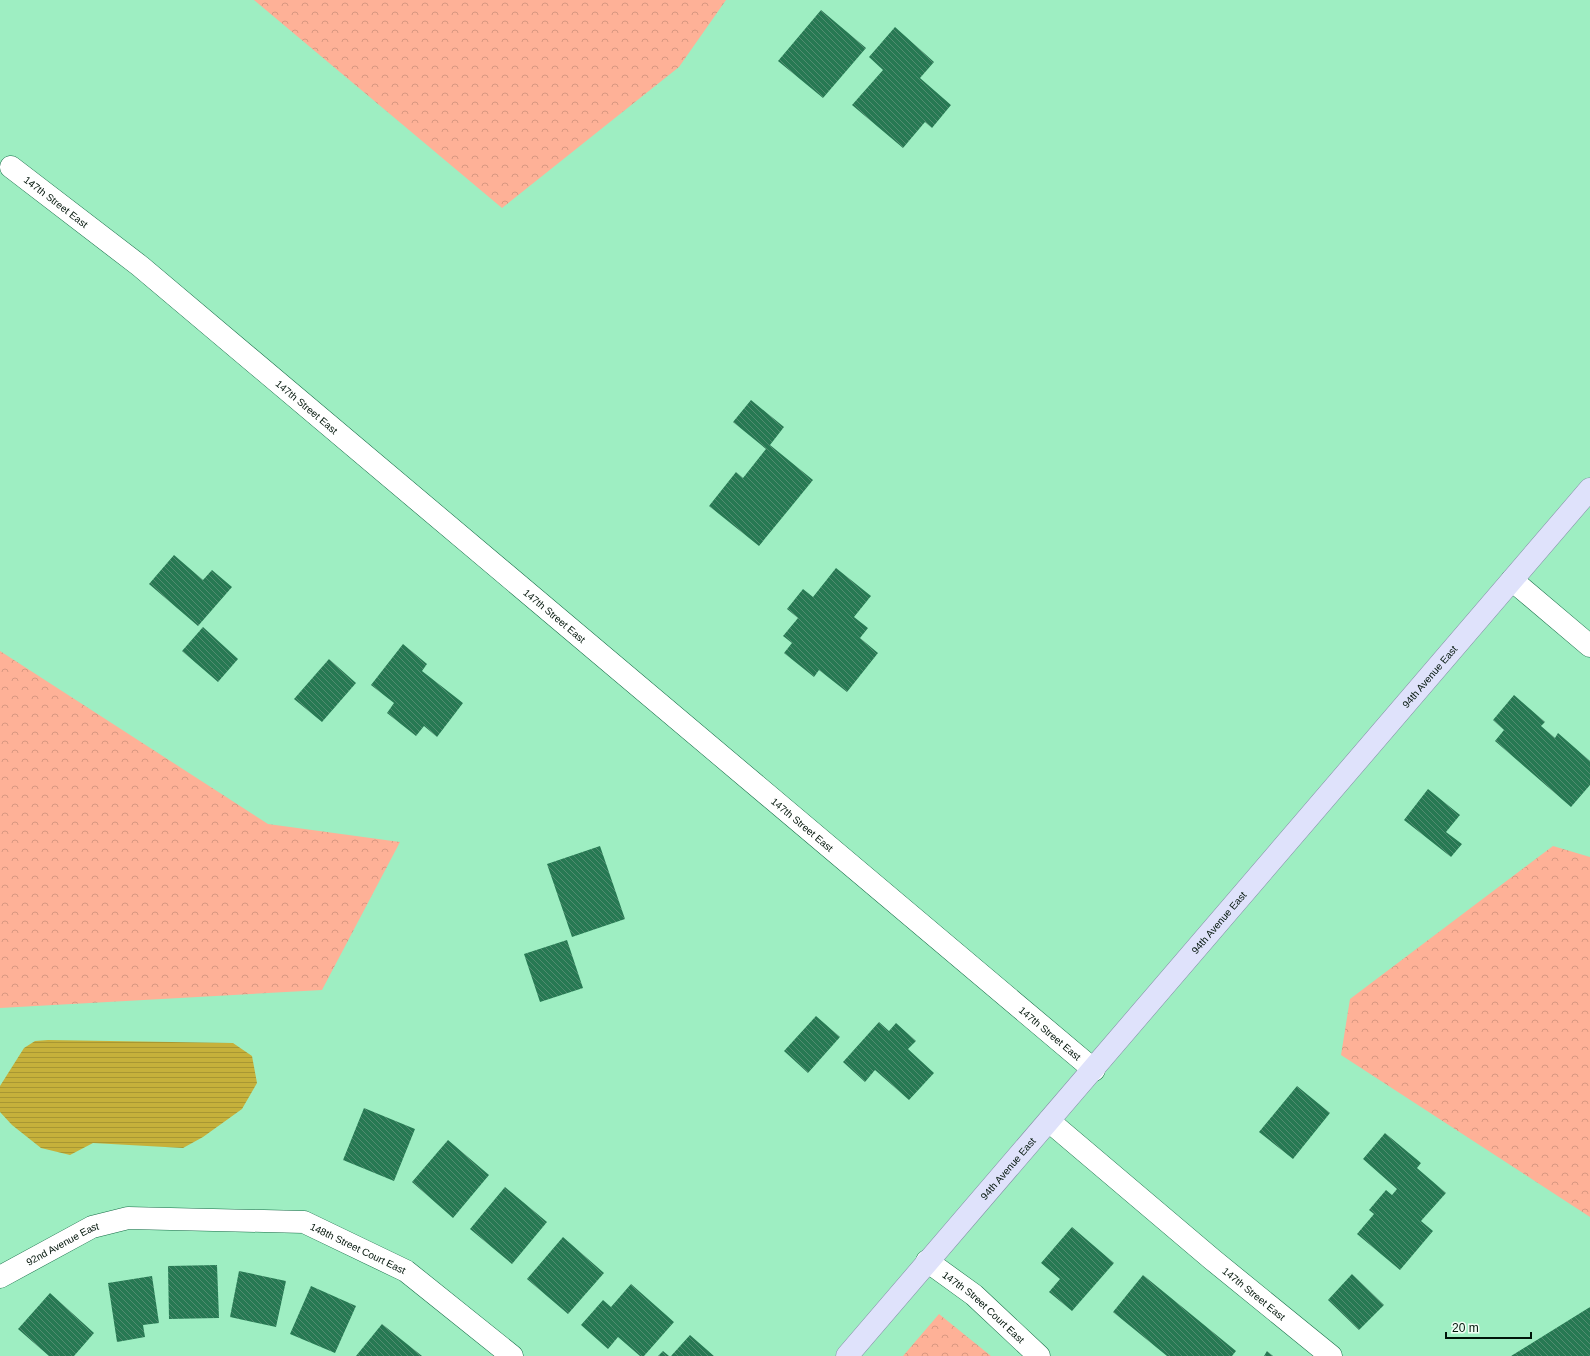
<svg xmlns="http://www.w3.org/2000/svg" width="1590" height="1356" viewBox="0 0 1590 1356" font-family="Arial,sans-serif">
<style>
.forest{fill:url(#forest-crowns)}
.water{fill:url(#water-rules)}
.building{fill:url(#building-back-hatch)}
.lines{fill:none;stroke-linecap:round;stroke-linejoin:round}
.minor-casing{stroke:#156c46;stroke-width:23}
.major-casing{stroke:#838ea5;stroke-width:23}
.minor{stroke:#fff;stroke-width:22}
.major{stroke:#dfe2fb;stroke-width:22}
.labels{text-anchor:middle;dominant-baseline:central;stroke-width:3.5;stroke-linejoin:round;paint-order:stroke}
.street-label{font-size:10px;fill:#001409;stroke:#effef5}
</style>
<defs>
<pattern id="forest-crowns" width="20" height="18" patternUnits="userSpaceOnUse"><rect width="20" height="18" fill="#feb197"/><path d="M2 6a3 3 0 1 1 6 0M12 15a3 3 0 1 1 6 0" fill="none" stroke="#d89781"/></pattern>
<pattern id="water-rules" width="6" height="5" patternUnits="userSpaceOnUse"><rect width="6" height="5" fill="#c6b13b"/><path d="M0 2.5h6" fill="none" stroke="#a89733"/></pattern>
<pattern id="building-back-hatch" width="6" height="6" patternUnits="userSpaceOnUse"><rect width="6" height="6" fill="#277953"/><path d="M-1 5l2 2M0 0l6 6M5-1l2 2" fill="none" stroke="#518c70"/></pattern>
</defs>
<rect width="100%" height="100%" fill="#9eeec2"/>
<path class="forest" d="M 254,0 L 726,0 L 679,67 L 502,208 Z
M 0,651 L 268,824 L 400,842 L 322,990 L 0,1008 Z
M 1553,846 L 1590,857 L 1590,1217 L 1341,1055 L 1350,999 Z
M 939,1314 L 991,1356 L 903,1356 Z"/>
<path class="water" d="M 48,1040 L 233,1043 L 252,1056 L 257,1083 L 242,1109 L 203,1137 L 183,1148 L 93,1143 L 70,1155 L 41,1148 L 12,1125 L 0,1112 L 0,1086 L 24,1048 L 35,1041 Z"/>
<path class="building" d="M 821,10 L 866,48 L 823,98 L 778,61 Z
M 895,27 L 934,62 L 920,78 L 951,105 L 932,128 L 925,122 L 903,148 L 852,105 L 883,70 L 869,57 Z
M 751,400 L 784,427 L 770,445 L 813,480 L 759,546 L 709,506 L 736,472 L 743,478 L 766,449 L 733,422 Z
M 174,555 L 203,580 L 212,570 L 232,587 L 198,626 L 149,584 Z
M 836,568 L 871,596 L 854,617 L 868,628 L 860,638 L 878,653 L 847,692 L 819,670 L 814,677 L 784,653 L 792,643 L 783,636 L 798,618 L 787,609 L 803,589 L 813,597 Z
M 203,627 L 238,659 L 218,682 L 182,651 Z
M 403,644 L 427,664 L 422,671 L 463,703 L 437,737 L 424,726 L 416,736 L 387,713 L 394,703 L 371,685 Z
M 329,659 L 356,683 L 322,722 L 294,699 Z
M 1514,695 L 1545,722 L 1541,726 L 1555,738 L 1558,733 L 1590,761 L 1590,785 L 1571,807 L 1495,741 L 1504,730 L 1493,720 Z
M 1428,789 L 1460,815 L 1446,832 L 1462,844 L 1451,857 L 1404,820 Z
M 600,846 L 625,919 L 572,937 L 547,864 Z
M 567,940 L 583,988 L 540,1002 L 524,954 Z
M 816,1016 L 840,1037 L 808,1073 L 784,1051 Z
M 879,1022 L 889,1031 L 896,1023 L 916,1041 L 908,1049 L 934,1073 L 909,1100 L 875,1070 L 865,1082 L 843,1062 Z
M 1297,1086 L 1330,1113 L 1293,1159 L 1259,1132 Z
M 364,1108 L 415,1129 L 394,1181 L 343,1160 Z
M 1385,1133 L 1421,1163 L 1417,1168 L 1446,1193 L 1421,1221 L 1433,1231 L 1400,1270 L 1357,1234 L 1374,1214 L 1369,1210 L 1386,1190 L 1392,1195 L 1397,1189 L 1363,1159 Z
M 448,1140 L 489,1175 L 453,1218 L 412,1182 Z
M 505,1187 L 547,1222 L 512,1264 L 470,1229 Z
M 1072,1227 L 1114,1263 L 1072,1311 L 1049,1292 L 1060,1279 L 1041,1263 Z
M 563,1237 L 604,1273 L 568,1314 L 527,1279 Z
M 217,1265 L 219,1318 L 169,1319 L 168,1266 Z
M 239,1271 L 286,1281 L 276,1327 L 230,1317 Z
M 1352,1274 L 1384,1305 L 1359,1330 L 1328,1300 Z
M 1143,1275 L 1236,1351 L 1232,1356 L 1167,1356 L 1113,1312 Z
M 152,1276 L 159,1323 L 143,1325 L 145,1337 L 117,1342 L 108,1283 Z
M 631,1284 L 674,1322 L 644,1356 L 640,1356 L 618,1337 L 608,1349 L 581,1325 L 603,1300 L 611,1307 Z
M 311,1286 L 356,1306 L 335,1353 L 290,1334 Z
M 50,1293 L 94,1333 L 74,1356 L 49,1356 L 18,1329 Z
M 1590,1307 L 1590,1356 L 1511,1356 Z
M 382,1324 L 422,1356 L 356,1356 Z
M 690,1335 L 714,1356 L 671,1356 Z
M 663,1351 L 669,1356 L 658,1356 Z
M 1267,1351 L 1273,1356 L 1264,1356 Z"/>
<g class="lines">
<defs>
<g id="minor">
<path id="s1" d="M 11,167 L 140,266 L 1094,1070"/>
<path d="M 1512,580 L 1590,646"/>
<path id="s2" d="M 1049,1121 L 1213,1260 L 1331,1356"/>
<path id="s3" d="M 927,1261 L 974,1295 L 1039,1356"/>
<path id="s4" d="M 0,1277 L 92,1227 L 128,1218 L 304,1222 L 406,1271 L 512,1356"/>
</g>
<g id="major">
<path id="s5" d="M 847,1356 L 1590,489"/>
</g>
</defs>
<use href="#minor" class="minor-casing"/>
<use href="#major" class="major-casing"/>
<use href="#minor" class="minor"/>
<use href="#major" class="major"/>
</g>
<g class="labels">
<g class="street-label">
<text stroke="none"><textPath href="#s1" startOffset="57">147th Street East</textPath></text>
<text stroke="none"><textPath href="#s1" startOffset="381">147th Street East</textPath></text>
<text stroke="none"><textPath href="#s1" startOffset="705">147th Street East</textPath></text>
<text stroke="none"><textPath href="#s5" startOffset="895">94th Avenue East</textPath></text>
<text stroke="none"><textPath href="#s1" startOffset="1029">147th Street East</textPath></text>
<text stroke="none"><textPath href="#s5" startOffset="571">94th Avenue East</textPath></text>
<text stroke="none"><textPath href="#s1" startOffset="1353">147th Street East</textPath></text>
<text stroke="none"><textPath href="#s5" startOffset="247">94th Avenue East</textPath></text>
<text stroke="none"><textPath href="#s4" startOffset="71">92nd Avenue East</textPath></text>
<text stroke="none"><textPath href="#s4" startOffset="378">148th Street Court East</textPath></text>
<text stroke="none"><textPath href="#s2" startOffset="268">147th Street East</textPath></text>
<text stroke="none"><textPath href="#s3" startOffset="73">147th Street Court East</textPath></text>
</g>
</g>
<path d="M1446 1332v6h85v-6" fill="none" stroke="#001409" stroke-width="2"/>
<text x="1452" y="1332" font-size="12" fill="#001409" stroke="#effef5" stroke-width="3" paint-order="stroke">20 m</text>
</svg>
